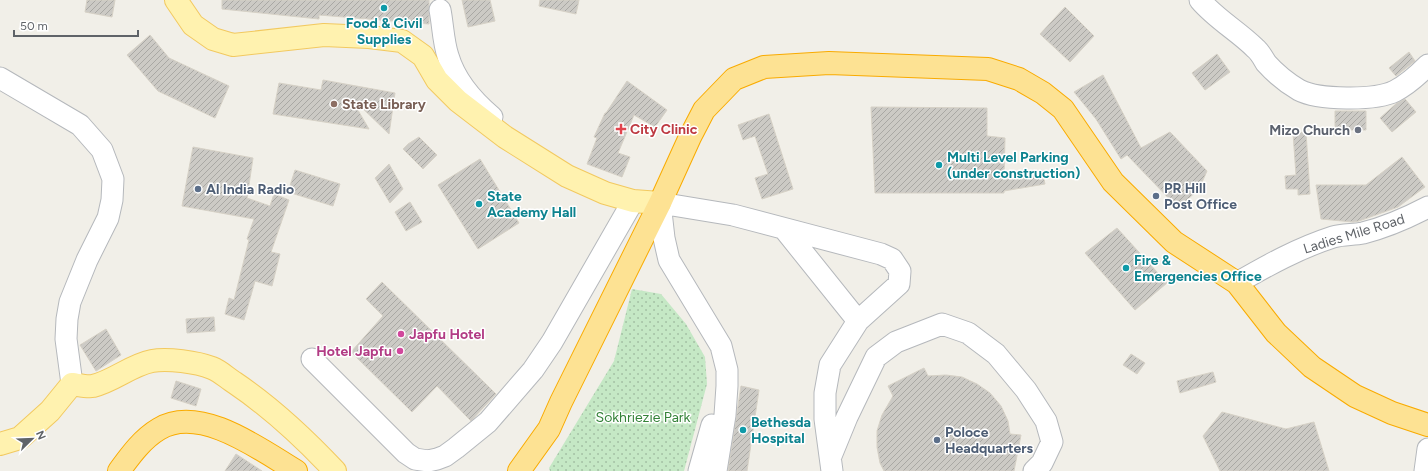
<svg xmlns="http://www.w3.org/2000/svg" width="1428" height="471" viewBox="0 0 1428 471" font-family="Figtree,sans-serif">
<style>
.park{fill:url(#park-dots)}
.building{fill:url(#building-hatch);stroke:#d6d1c6}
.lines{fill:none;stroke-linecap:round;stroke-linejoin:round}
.minor-casing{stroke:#b5b8bc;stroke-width:23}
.major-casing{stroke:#f2c960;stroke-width:24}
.highway-casing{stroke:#f9ab00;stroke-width:24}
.minor{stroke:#fff;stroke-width:21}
.major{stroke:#fff2af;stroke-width:22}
.highway{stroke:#fde293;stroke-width:22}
.culture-dot{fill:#0f9aa8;stroke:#fff;stroke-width:1.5}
.education-dot{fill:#8d6e63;stroke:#fff;stroke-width:1.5}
.health-dot{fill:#e0444e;stroke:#fff;stroke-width:1.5}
.worship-dot{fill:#6b7280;stroke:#fff;stroke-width:1.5}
.service-dot{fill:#5c6f8a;stroke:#fff;stroke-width:1.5}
.hotel-dot{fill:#d1479c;stroke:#fff;stroke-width:1.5}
.labels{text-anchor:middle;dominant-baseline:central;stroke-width:3;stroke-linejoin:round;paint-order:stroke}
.culture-label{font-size:14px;font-weight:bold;fill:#0d838f;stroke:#fff;text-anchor:start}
.education-label{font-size:14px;font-weight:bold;fill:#785e54;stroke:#fff;text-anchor:start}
.health-label{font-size:14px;font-weight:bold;fill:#be3a42;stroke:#fff;text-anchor:start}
.worship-label{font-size:14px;font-weight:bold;fill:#5b616d;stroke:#fff;text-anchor:end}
.service-label{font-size:14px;font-weight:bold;fill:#4e5e75;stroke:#fff;text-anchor:start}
.street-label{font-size:14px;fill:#5f6368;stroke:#fff}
.hotel-label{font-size:14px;font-weight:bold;fill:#b23c85;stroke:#fff;text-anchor:start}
.park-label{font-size:14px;fill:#348238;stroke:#fff}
</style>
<defs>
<pattern id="park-dots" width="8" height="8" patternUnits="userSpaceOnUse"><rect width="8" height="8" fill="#c5e8c5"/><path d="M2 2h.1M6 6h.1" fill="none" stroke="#a3c0a4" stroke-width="1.8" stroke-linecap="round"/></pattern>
<pattern id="building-hatch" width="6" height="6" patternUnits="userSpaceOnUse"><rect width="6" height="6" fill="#cccac5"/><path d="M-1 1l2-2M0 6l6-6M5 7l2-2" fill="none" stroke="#a9a8a4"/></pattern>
</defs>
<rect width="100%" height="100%" fill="#f1efe8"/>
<path class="park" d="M 632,289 L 661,294 L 686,324 L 705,357 L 707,384 L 684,471 L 550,471 L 549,468 L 614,361 Z"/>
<path class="building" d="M 87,0 L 115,0 L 112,17 L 85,12 Z
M 222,0 L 429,0 L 429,24 L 319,15 L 319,19 L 222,9 Z
M 462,0 L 490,0 L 495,21 L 468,27 Z
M 540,0 L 579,0 L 576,14 L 539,6 Z
M 1065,7 L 1094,36 L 1070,62 L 1040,34 Z
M 150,35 L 169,58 L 229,86 L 215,118 L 158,91 L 127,55 Z
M 1409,52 L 1415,61 L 1396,76 L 1389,68 Z
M 1217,54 L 1230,72 L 1205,90 L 1192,73 Z
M 1103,75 L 1141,148 L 1170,132 L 1207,171 L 1199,189 L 1178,208 L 1127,155 L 1121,159 L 1096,119 L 1074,92 Z
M 323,80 L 395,93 L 389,134 L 353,99 L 352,100 L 369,129 L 273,114 L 279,83 L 321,90 Z
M 627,81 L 667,110 L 655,127 L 634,115 L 618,153 L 630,157 L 622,177 L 587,164 L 597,138 L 594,137 L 605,113 L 606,113 Z
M 1405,99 L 1416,112 L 1392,132 L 1380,118 L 1397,103 Z
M 871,107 L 987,108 L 987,136 L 1005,138 L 1004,177 L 1042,170 L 1045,184 L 1004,191 L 1004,193 L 875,193 Z
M 1335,111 L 1366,111 L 1366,130 L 1335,130 Z
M 769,114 L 793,189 L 762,199 L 755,178 L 768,174 L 755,136 L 743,140 L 738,125 Z
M 1306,132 L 1310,194 L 1298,195 L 1298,189 L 1286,189 L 1285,176 L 1296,175 L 1293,133 Z
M 419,137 L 437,155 L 423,169 L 403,149 L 408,144 Z
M 193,147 L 253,158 L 247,198 L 270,206 L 274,194 L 289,200 L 271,252 L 280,254 L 272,286 L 255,281 L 244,320 L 225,314 L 229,298 L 234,300 L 249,240 L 247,239 L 254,219 L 182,206 Z
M 1402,157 L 1425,187 L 1398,207 L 1359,221 L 1353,222 L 1321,219 L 1316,185 L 1366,185 Z
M 480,159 L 519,223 L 478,249 L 438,185 Z
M 389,164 L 403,189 L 390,203 L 375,178 Z
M 295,170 L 340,184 L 333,206 L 288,192 Z
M 410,202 L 422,222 L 406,231 L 395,212 Z
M 1117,228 L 1167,283 L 1135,310 L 1085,253 Z
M 382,282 L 496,394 L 471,421 L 437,386 L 412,412 L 351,352 L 383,316 L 366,299 Z
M 214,317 L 215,331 L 187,333 L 186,319 Z
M 106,329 L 121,355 L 96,371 L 80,345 Z
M 1131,354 L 1145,363 L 1137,374 L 1123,365 Z
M 924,368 L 928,376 L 946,375 L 962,377 L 977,384 L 990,393 L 1001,406 L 1008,421 L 1010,434 L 1021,435 L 1014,471 L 884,471 L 880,463 L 877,447 L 877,431 L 882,415 L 893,396 L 888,386 Z
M 1213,372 L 1216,382 L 1180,393 L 1177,381 Z
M 176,381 L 201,389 L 196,406 L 171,398 Z
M 741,386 L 759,390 L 747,471 L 728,471 Z
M 1222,412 L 1286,429 L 1314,422 L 1329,471 L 1220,471 L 1203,436 Z
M 236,454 L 262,471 L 225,471 Z"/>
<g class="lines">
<defs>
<path id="minor" d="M 1200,0 C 1216,19 1238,31 1255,48 C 1260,52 1263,58 1266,63 C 1275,73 1287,83 1299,90 C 1318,100 1375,101 1395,91 C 1407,85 1418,75 1428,65
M 440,10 C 443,25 443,41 448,56 C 455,80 473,101 492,117
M 0,78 L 80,125 L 102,150 L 113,179 L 112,200 L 108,218 L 87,260 L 70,302 L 67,319 L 66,339 L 72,384
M 785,230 L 858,321
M 1237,283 C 1268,265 1299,248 1333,237 C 1343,234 1353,235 1363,233 C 1387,227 1407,218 1428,207
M 312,359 L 406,453 L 415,459 L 428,461 L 437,459 L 445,456 L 456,448 L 488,422 L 533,370 L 552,342 L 633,201
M 831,456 L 847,417 L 876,357 L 896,342 L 942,324 L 968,333 L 996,354 L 1026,390 L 1046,421 L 1052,442 L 1042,463 L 1034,471
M 699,471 L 712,425
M 716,471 L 725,415 L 727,386 L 727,370 L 721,346 L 669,260 L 664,238 L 660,203 L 733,215 L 881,254 L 892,259 L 900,271 L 899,284 L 858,321 L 830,365 L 825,393 L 825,419 L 832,471
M 1425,471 L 1428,449"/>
<path id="major" d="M 176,0 L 193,25 L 213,39 L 233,45 L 324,35 L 369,37 L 402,41 L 423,56 L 437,80 L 458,101 L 505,137 L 567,176 L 605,193 L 633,201 L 660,203
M 0,444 L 20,438 L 50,411 L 72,384 C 79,385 87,387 93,386 C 114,381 131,365 152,361 C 167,358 197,362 212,368 C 220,371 227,378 235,383 C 272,408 304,438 335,471"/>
<path id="highway" d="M 119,471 C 130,456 142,439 159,429 C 200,404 261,450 296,471
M 519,471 L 549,429 L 561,402 L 660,203 L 690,137 L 704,110 L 734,79 L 764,67 L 829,63 L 988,69 L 1019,79 L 1043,93 L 1063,109 L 1113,182 L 1174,242 L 1237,283 L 1276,333 L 1312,367 L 1355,396 L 1392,413 L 1428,425"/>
</defs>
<use href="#minor" class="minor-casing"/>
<use href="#major" class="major-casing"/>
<use href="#highway" class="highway-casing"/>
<use href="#minor" class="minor"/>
<use href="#major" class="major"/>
<use href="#highway" class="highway"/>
</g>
<g class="culture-dot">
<circle cx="384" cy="8" r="4"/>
<circle cx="939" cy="165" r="4"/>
<circle cx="479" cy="204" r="4"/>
<circle cx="1126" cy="268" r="4"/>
<circle cx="743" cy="430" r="4"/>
</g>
<circle class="education-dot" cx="334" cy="104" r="4"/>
<path class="health-dot" d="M619 123h4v4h4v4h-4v4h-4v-4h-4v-4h4z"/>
<circle class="worship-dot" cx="1358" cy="130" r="4"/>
<g class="service-dot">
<circle cx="198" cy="189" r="4"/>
<circle cx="1156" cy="196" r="4"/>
<circle cx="937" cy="440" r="4"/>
</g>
<g class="hotel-dot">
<circle cx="401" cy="334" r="4"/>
<circle cx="400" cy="351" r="4"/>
</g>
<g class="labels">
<g class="culture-label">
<text x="384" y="23" text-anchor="middle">Food &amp; Civil<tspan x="384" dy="16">Supplies</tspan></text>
<text x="947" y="157">Multi Level Parking<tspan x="947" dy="16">(under construction)</tspan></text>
<text x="487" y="196">State<tspan x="487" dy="16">Academy Hall</tspan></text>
<text x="1134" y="260">Fire &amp;<tspan x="1134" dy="16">Emergencies Office</tspan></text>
<text x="751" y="422">Bethesda<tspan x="751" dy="16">Hospital</tspan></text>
</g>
<g class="education-label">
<text x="342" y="104">State Library</text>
</g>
<g class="health-label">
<text x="630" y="129">City Clinic</text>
</g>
<g class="worship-label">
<text x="1350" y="130">Mizo Church</text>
</g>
<g class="service-label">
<text x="1164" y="188">PR Hill<tspan x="1164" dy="16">Post Office</tspan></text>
<text x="206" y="189">Al India Radio</text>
<text x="945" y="432">Poloce<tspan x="945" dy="16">Headquarters</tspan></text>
</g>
<g class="street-label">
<text transform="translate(1354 234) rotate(-17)">Ladies Mile Road</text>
</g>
<g class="hotel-label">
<text x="409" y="334">Japfu Hotel</text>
<text x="392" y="351" text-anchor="end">Hotel Japfu</text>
</g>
<g class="park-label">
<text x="643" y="417">Sokhriezie Park</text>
</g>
</g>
<g transform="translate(32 439) rotate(67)" stroke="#ffffff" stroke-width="3" paint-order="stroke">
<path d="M0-3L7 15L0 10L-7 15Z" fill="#5f6368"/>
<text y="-6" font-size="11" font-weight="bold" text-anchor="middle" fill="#5f6368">N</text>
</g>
<path d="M14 30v6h124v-6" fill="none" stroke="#5f6368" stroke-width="2"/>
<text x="20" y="30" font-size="12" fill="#5f6368" stroke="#ffffff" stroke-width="3" paint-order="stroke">50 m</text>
</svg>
